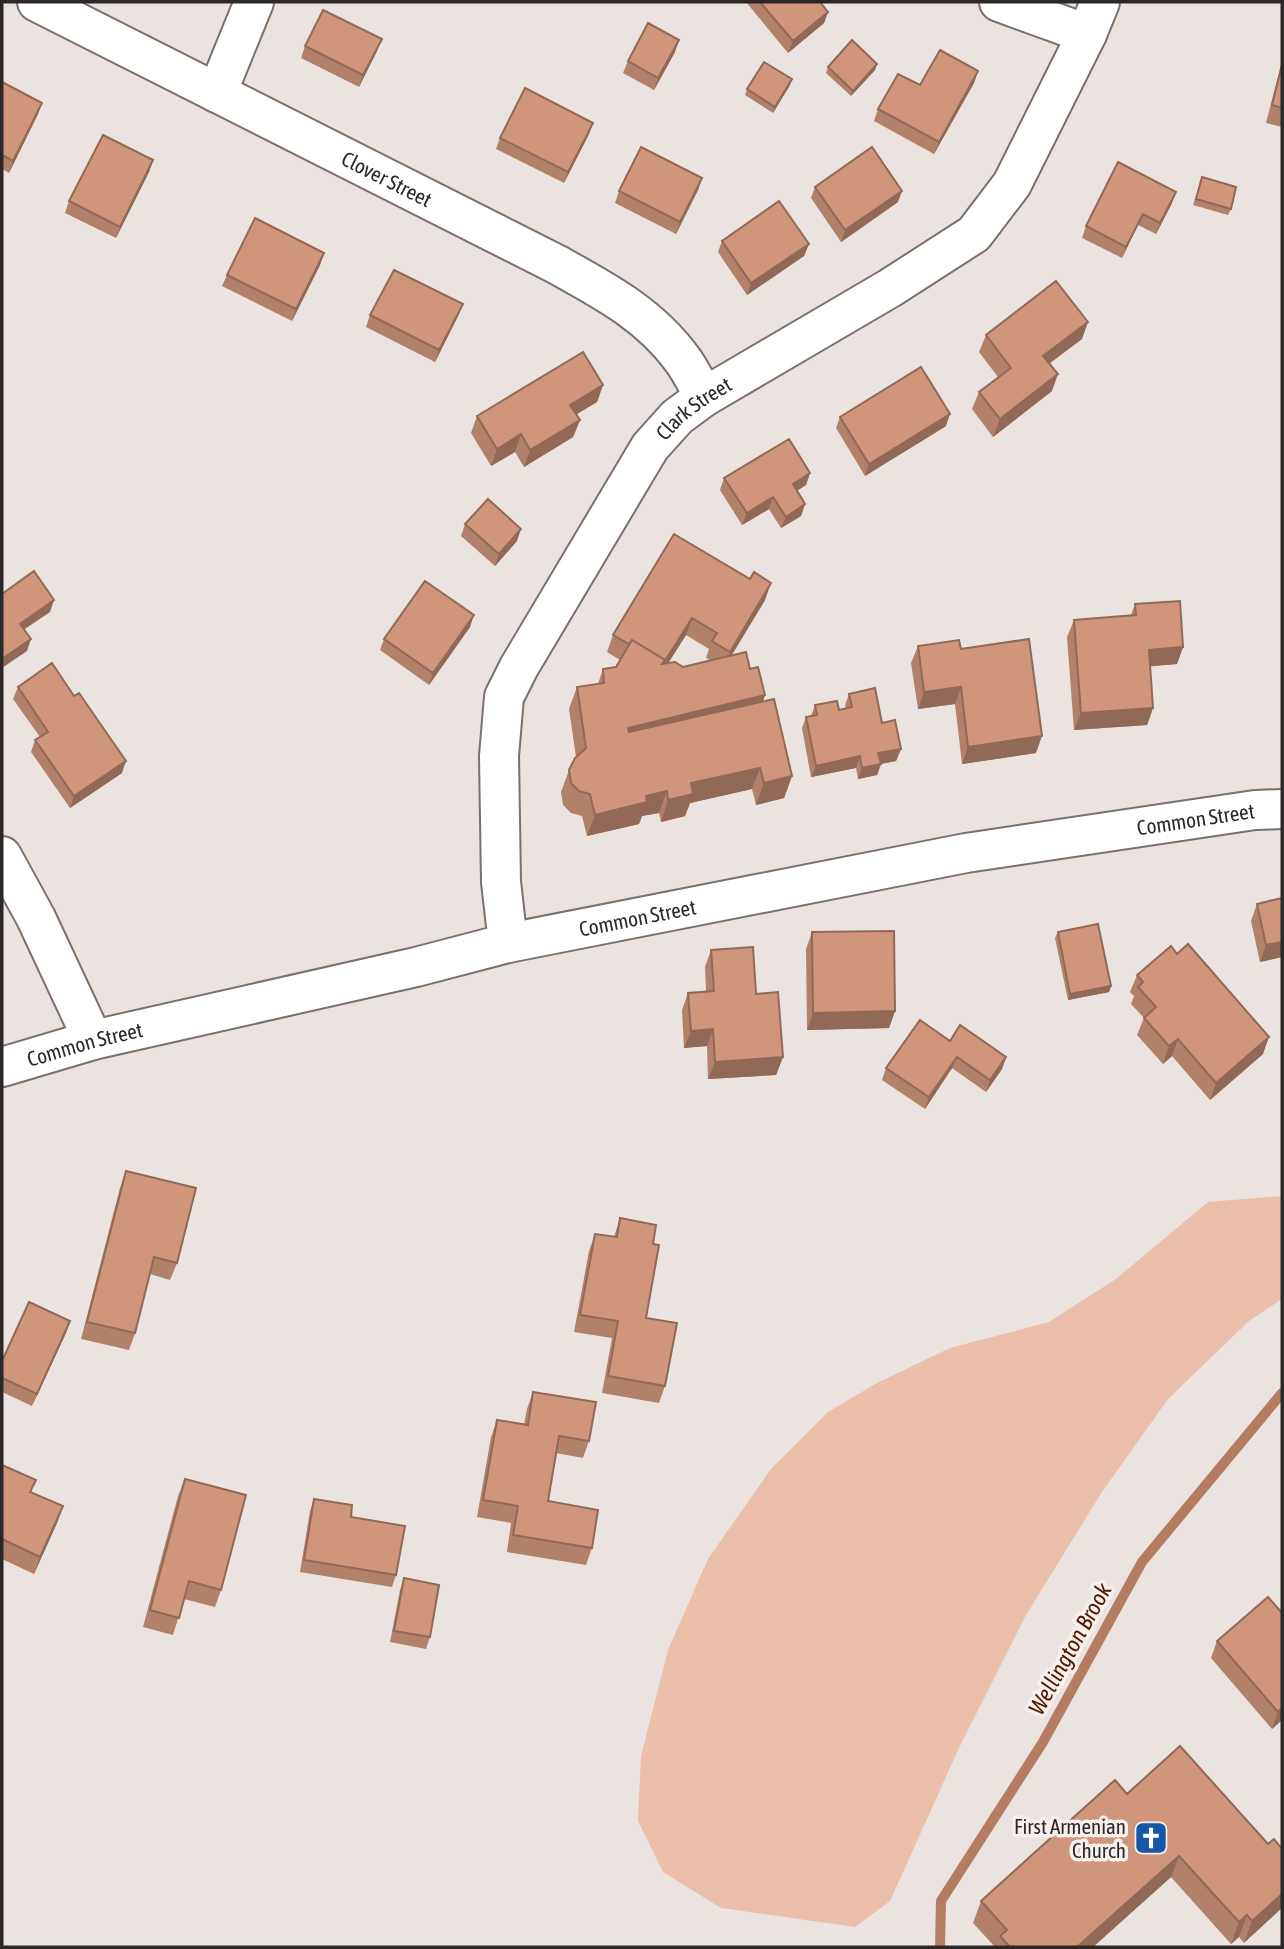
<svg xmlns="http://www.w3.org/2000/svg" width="1284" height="1949" viewBox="0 0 1284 1949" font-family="'Asap Condensed',sans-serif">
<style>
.green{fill:#ebbfa9}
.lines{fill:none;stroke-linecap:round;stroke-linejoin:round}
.stream{stroke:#b47d62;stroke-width:10}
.minor-casing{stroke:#79716e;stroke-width:42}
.major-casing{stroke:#79716e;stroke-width:42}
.minor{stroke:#fff;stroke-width:38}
.major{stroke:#fff;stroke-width:38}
.wall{fill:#b2816a;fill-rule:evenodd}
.shaded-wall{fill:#916956}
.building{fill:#cf967b;stroke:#916956;stroke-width:2}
.labels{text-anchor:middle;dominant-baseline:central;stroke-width:7;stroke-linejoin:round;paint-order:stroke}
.street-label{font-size:21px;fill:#2b2827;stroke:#f8f0ec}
.poi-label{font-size:21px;fill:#2b2827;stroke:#f8f0ec;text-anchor:end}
.water-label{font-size:23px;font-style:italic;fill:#4e1b00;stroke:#f8f0ec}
</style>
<rect width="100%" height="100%" fill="#ebe3df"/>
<path class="green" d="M 1282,1196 L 1282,1299 L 1249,1321 L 1168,1399 L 1102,1492 L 1026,1615 L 959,1748 L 890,1901 L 855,1927 L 721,1908 L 663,1872 L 638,1821 L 641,1756 L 668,1650 L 708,1559 L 771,1469 L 828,1412 L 877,1383 L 950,1348 L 1049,1322 L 1116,1279 L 1208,1202 Z"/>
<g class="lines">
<path class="stream" d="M 940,1947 L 941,1901 L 1043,1742 L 1142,1562 L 1282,1393"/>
<defs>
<g id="minor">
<path id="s1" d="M 37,2 L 556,264 C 603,290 649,314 682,359 C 691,371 697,384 704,397"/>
<path d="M 999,2 L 1087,34"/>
<path d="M 217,93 L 254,2"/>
<path d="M 2,856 L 36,918 L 93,1040"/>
<path id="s2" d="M 508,943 L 501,882 L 499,756 L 504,697 L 519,667 L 650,447 L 677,417 L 704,397 L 890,288 L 974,234 L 1012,184 L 1087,34 L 1100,2"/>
</g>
<g id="major">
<path id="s3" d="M 2,1067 L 93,1040 L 416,967 L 508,943 L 966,853 L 1255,810 L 1282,809"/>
</g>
</defs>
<use href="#minor" class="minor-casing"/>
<use href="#major" class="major-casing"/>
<use href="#minor" class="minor"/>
<use href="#major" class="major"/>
</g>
<path class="wall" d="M 746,2 L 820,2 L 828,12 L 824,23 L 788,53 Z
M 305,46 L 377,51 L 359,87 L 301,58 Z
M 675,52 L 654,90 L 623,73 L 628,61 Z
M 1282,61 L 1282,127 L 1266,123 Z
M 828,67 L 875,70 L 851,96 L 826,73 Z
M 978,71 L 974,83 L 934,154 L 874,121 L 878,109 Z
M 2,82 L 38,114 L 9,173 L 2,169 Z
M 790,85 L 773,113 L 745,95 L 747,89 Z
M 589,134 L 564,183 L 496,149 L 500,138 Z
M 153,160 L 149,172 L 116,238 L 65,213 L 69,201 Z
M 702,178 L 698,190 L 676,234 L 615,203 L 619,191 Z
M 1200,183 L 1231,209 L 1228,215 L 1193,205 Z
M 815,187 L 898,202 L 841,242 L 811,198 Z
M 1172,203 L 1156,234 L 1138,225 L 1122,258 L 1082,238 L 1086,226 Z
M 722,241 L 809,244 L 804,256 L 747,295 L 718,252 Z
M 324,253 L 320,265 L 292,321 L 222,286 L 227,275 Z
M 463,304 L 458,316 L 435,362 L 366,327 L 370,315 Z
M 986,335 L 1082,339 L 1049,363 L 1052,391 L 993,437 L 972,409 L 979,392 L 998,377 L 979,352 Z
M 603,385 L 597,402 L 576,414 L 580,420 L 573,437 L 524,467 L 515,452 L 491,466 L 471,433 L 477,416 Z
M 840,417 L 946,426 L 865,476 L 836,428 Z
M 810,473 L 806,485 L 797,490 L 805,504 L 801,516 L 781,528 L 769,509 L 742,525 L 720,490 L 724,478 Z
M 465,524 L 517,541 L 495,566 L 461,536 Z
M 765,600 L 732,655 L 750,669 L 765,695 L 763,702 L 792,776 L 784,798 L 756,805 L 752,789 L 690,803 L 685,816 L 661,822 L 659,813 L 642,816 L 639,824 L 587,836 L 582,816 L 571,813 L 563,805 L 561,792 L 569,770 L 576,757 L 569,709 L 577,687 L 598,684 L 603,669 L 616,667 L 620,660 L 607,652 L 613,635 ZM 686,635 L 709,649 L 706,658 L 710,660 L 683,667 L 668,663 Z
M 1135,604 L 1183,647 L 1177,664 L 1150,666 L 1153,708 L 1147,725 L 1074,730 L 1067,637 L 1074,620 L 1131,615 Z
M 470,627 L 429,685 L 380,650 L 384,639 Z
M 918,646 L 961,649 L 1036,753 L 962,764 L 955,704 L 918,709 L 911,663 Z
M 18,687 L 122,773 L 70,808 L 31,752 L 35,740 L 40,737 L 13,699 Z
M 849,694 L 882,723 L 901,749 L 896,761 L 881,764 L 877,775 L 858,779 L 856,768 L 811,777 L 802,728 L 806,717 L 811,716 L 815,705 L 839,710 L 846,709 L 845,705 Z
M 1257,904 L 1282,957 L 1260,962 L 1251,921 Z
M 812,932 L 895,1011 L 889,1028 L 807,1030 L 806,949 Z
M 1058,932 L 1111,986 L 1109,992 L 1068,1000 L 1055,938 Z
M 711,950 L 756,994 L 783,1057 L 776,1075 L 708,1079 L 707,1046 L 684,1048 L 682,1010 L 688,993 L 706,991 L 705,967 Z
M 1137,975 L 1263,1054 L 1210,1100 L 1172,1056 L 1163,1064 L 1137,1035 L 1144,1018 L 1131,1004 L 1134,996 L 1130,992 Z
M 950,1041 L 1006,1057 L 1002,1069 L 986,1092 L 952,1068 L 925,1109 L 882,1080 L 886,1068 Z
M 126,1171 L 177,1263 L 170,1280 L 150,1274 L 135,1333 L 129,1350 L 81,1339 L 120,1188 Z
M 620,1218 L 653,1244 L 646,1318 L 665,1386 L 659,1403 L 602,1393 L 612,1338 L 574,1332 L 589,1251 L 595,1234 L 614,1237 Z
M 66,1333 L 32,1406 L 2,1392 L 2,1361 Z
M 533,1392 L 589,1441 L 583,1458 L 556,1453 L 548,1501 L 592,1548 L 586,1565 L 507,1552 L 511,1523 L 477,1517 L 491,1437 L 497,1420 L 524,1425 L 527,1409 Z
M 2,1465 L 36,1480 L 31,1492 L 63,1506 L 57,1523 L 34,1574 L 2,1559 Z
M 185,1479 L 221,1590 L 215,1607 L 184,1599 L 173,1635 L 143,1627 L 178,1496 Z
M 314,1499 L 351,1517 L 396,1575 L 392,1587 L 300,1572 L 310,1511 Z
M 404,1578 L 430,1637 L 426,1649 L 390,1642 L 400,1590 Z
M 1282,1613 L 1282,1720 L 1272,1729 L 1211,1658 L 1217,1641 Z
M 1127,1794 L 1282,1849 L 1244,1943 L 1239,1937 L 1231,1944 L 1171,1877 L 1093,1947 L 995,1947 L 973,1923 L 981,1901 Z"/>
<path class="shaded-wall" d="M 828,12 L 824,23 L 788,53 L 793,41 Z
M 382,39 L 377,51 L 359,87 L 363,75 Z
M 679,40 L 675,52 L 654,90 L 658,78 Z
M 877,64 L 875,70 L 851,96 L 853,91 Z
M 978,71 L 974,83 L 934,154 L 939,142 Z
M 792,79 L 790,85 L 773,113 L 775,107 Z
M 42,103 L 38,114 L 9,173 L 13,161 Z
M 593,123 L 589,134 L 564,183 L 568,172 Z
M 153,160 L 149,172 L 116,238 L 120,227 Z
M 702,178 L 698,190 L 676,234 L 680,222 Z
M 902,191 L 898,202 L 841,242 L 845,230 Z
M 1176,192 L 1172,203 L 1156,234 L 1160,223 Z
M 1143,214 L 1138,225 L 1122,258 L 1126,247 Z
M 809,244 L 804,256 L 747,295 L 751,283 Z
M 324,253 L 320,265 L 292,321 L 296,309 Z
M 463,304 L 458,316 L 435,362 L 439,350 Z
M 1088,322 L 1082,339 L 1037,373 L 1043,356 Z
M 1058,374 L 1052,391 L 993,437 L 1000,419 Z
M 603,385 L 597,402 L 564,422 L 570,405 Z
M 950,414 L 946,426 L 865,476 L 869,464 Z
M 580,420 L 573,437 L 524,467 L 530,450 Z
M 521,434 L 515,452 L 491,466 L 497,449 Z
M 810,473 L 806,485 L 789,496 L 793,484 Z
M 773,497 L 769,509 L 742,525 L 747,513 Z
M 805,504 L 801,516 L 781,528 L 786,517 Z
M 521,529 L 517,541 L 495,566 L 499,554 Z
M 771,583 L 765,600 L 723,669 L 730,652 Z
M 54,600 L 50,612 L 16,635 L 20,624 Z
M 474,615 L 470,627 L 429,685 L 433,673 Z
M 692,618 L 686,635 L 654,686 L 662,664 Z
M 31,639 L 27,651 L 2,668 L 2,659 Z
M 1183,647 L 1177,664 L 1143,667 L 1149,650 Z
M 961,687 L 955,704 L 918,709 L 924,692 Z
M 765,695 L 757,717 L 620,750 L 628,728 Z
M 1153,708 L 1147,725 L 1074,730 L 1081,713 Z
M 1042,736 L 1036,753 L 962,764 L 968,747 Z
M 901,749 L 896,761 L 874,765 L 878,753 Z
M 860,756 L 856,768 L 811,777 L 816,766 Z
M 126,761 L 122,773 L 70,808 L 74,796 Z
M 881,764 L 877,775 L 858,779 L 862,768 Z
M 760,768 L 752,789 L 690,803 L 685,816 L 661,822 L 668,800 L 691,783 Z
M 792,776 L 784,798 L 756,805 L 764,783 Z
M 667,791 L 659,813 L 642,816 L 639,824 L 587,836 L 595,815 L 646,796 Z
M 1282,942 L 1282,957 L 1260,962 L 1266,945 Z
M 1111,986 L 1109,992 L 1068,1000 L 1070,994 Z
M 895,1011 L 889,1028 L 807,1030 L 813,1013 Z
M 713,1029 L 707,1046 L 684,1048 L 691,1031 Z
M 1269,1037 L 1263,1054 L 1210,1100 L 1216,1083 Z
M 1178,1039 L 1172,1056 L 1163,1064 L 1169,1046 Z
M 783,1057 L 776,1075 L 708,1079 L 715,1062 Z
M 957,1057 L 952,1068 L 925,1109 L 929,1097 Z
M 1006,1057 L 1002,1069 L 986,1092 L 990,1080 Z
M 70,1321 L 66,1333 L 32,1406 L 37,1394 Z
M 63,1506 L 57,1523 L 34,1574 L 40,1557 Z
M 1282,1708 L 1282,1720 L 1272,1729 L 1278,1712 Z
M 1179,1856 L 1171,1877 L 1093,1947 L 1077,1947 Z
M 1282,1888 L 1282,1908 L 1244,1943 L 1252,1921 Z
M 1247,1915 L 1239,1937 L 1231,1944 L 1239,1922 Z"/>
<path class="building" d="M 760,2 L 820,2 L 828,12 L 793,41 Z
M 323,10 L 382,39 L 363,75 L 305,46 Z
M 648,23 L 679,40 L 658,78 L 628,61 Z
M 852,40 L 877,64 L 853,91 L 828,67 Z
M 940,50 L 978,71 L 939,142 L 878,109 L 898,74 L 920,85 Z
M 764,62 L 792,79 L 775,107 L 747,89 Z
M 1282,65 L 1282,108 L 1272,105 Z
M 2,82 L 42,103 L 13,161 L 2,155 Z
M 525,88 L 593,123 L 568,172 L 500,138 Z
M 103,135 L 153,160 L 120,227 L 69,201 Z
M 641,147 L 702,178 L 680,222 L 619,191 Z
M 872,147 L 902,191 L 845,230 L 815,187 Z
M 1118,162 L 1176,192 L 1160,223 L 1143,214 L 1126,247 L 1086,226 Z
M 1202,177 L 1236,187 L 1231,209 L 1196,199 Z
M 779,201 L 809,244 L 751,283 L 722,241 Z
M 255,218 L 324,253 L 296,309 L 227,275 Z
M 394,270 L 463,304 L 439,350 L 370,315 Z
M 1056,281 L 1088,322 L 1043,356 L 1058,374 L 1000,419 L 979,392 L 1011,368 L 986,335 Z
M 583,352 L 603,385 L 570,405 L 580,420 L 530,450 L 521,434 L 497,449 L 477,416 Z
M 921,367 L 950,414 L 869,464 L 840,417 Z
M 789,439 L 810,473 L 793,484 L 805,504 L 786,517 L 773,497 L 747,513 L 724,478 Z
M 488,499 L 521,529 L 499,554 L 465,524 Z
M 674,534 L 750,579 L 754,572 L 771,583 L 730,652 L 712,641 L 717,633 L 692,618 L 663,664 L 665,660 L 632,640 L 629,644 L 613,635 Z
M 34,571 L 54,600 L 20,624 L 31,639 L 2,659 L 2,594 Z
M 425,581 L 474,615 L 433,673 L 384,639 Z
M 1180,601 L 1183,647 L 1149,650 L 1153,708 L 1081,713 L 1074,620 L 1136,615 L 1135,604 Z
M 1029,639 L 1042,736 L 968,747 L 961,687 L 924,692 L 918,646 L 959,640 L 961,649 Z
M 632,640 L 665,660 L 662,664 L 675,662 L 683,667 L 746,652 L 750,669 L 758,667 L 765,695 L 628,728 L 629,732 L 774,699 L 792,776 L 764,783 L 760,768 L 691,783 L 693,794 L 668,800 L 667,791 L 646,796 L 647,802 L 595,815 L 590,794 L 579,791 L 571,783 L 569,770 L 575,758 L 586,748 L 577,687 L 604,683 L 603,669 L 616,667 Z
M 52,663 L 74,696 L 79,693 L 126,761 L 74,796 L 35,740 L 48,732 L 18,687 Z
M 875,688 L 882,723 L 895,720 L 901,749 L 878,753 L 881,764 L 862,768 L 860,756 L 816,766 L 806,717 L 817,715 L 815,705 L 837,701 L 839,710 L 852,707 L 849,694 Z
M 1282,898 L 1282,942 L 1266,945 L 1257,904 Z
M 1098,924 L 1111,986 L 1070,994 L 1058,932 Z
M 894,931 L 895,1011 L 813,1013 L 812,932 Z
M 1188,944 L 1269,1037 L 1216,1083 L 1178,1039 L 1169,1046 L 1144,1018 L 1156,1007 L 1138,987 L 1143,982 L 1137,975 L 1171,946 L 1177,954 Z
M 753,947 L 756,994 L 778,992 L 783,1057 L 715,1062 L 713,1029 L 691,1031 L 688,993 L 714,991 L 711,950 Z
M 920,1020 L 950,1041 L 960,1025 L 1006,1057 L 990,1080 L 957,1057 L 929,1097 L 886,1068 Z
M 126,1171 L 196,1188 L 177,1263 L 154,1257 L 135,1333 L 87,1322 Z
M 620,1218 L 656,1225 L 653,1244 L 659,1245 L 646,1318 L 677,1323 L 665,1386 L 608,1376 L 618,1321 L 580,1315 L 595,1234 L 617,1237 Z
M 29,1302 L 70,1321 L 37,1394 L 2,1378 L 2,1361 Z
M 533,1392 L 596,1402 L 589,1441 L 559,1436 L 548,1501 L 598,1510 L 592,1548 L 513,1535 L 518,1506 L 483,1500 L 497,1420 L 528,1425 Z
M 2,1465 L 36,1480 L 30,1492 L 63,1506 L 40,1557 L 2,1539 Z
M 185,1479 L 246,1495 L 221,1590 L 189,1581 L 179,1618 L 150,1610 Z
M 314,1499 L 352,1505 L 351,1517 L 405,1526 L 396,1575 L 304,1560 Z
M 404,1578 L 439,1585 L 430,1637 L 394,1631 Z
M 1268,1597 L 1282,1613 L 1282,1708 L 1278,1712 L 1217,1641 Z
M 1180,1746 L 1268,1844 L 1274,1839 L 1282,1849 L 1282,1894 L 1252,1921 L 1247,1915 L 1239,1922 L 1179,1856 L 1077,1947 L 1010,1947 L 1000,1936 L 1007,1930 L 981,1901 L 1115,1780 L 1127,1794 Z"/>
<defs>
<symbol id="church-square" viewBox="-11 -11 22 22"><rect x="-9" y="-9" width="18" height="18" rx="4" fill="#1656a6" stroke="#f8f0ec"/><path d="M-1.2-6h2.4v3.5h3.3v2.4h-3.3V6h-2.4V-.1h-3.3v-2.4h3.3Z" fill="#fff"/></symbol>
</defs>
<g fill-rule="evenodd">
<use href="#church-square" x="1132" y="1819" width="38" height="38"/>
</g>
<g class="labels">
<g class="street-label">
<text stroke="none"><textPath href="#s1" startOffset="392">Clover Street</textPath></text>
<text stroke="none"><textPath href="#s2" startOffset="595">Clark Street</textPath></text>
<text stroke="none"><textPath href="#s3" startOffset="1220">Common Street</textPath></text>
<text stroke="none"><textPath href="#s3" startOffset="653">Common Street</textPath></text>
<text stroke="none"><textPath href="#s3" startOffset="86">Common Street</textPath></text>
</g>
<g class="poi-label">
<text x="1126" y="1826">First Armenian<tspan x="1126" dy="24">Church</tspan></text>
</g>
<g class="water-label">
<text transform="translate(1070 1649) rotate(-61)">Wellington Brook</text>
</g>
</g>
<rect width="1284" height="1949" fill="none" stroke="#2b2827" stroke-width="7"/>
</svg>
